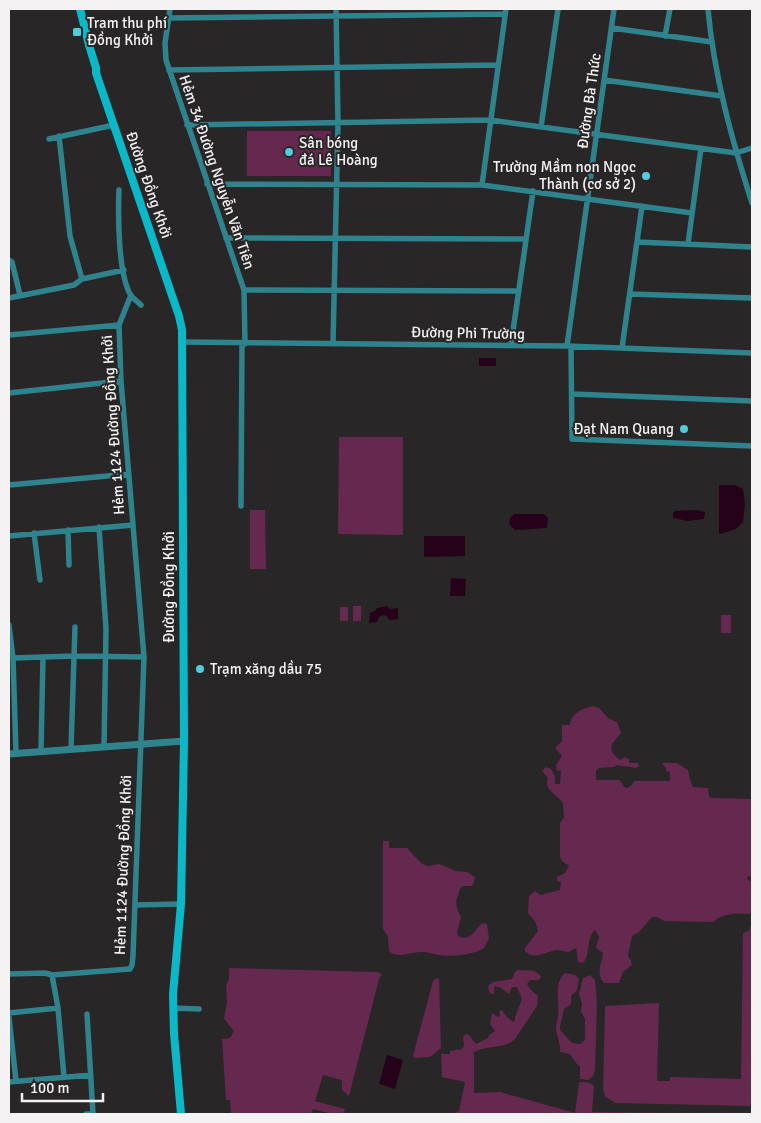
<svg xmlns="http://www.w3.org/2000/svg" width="761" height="1123" viewBox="0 0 761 1123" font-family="Signika,sans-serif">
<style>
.green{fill:#65284f}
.water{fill:#26021a}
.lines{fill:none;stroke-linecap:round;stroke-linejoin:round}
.minor{stroke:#2f838d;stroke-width:5.5}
.tertiary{stroke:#2f838d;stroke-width:7}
.secondary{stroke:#0ab8c8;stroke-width:8}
.poi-dot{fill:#52cbda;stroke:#292628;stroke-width:2}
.labels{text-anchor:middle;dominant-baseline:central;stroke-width:4;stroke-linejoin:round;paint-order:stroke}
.poi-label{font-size:15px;fill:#f5f2f4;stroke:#292628;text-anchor:start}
.street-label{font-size:15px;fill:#f5f2f4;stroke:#292628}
</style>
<rect width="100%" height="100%" fill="#292628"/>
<path class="green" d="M 247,131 L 331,131 L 331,176 L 247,176 Z
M 339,437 L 403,437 L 403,535 L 338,534 Z
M 250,510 L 265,510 L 266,569 L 250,569 Z
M 353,606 L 361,606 L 361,621 L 353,621 Z
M 340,607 L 348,607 L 348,621 L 340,621 Z
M 721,615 L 731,615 L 731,633 L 721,633 Z
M 593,706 L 599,708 L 609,719 L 617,722 L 621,733 C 611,745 606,749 620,760 L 625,757 L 629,759 L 629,763 L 638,763 L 639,766 L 636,768 L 617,765 L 614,767 L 599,768 L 596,771 L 596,780 L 620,780 L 624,787 L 627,788 L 632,785 L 634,781 L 670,781 L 670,772 L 666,771 L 666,768 L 662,764 L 663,763 L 677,763 L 688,770 L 691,783 L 693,787 L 708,788 L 709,796 L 711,798 L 752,799 L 752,876 L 747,877 L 748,880 L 752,882 L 752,914 C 738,913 724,912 713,922 L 664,921 L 657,917 L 652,917 L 639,932 L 632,936 L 628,956 L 631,961 L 632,965 L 623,972 L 619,983 L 604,983 C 595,973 602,964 603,953 L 596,948 L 599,937 L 595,930 C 586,938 591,952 584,962 L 580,963 L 578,961 L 576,948 L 569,952 C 564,952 561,950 557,950 C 546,951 534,961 525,951 L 525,948 L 538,931 L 535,921 L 528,913 L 529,896 L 535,891 L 540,895 L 560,890 L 561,882 L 557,881 L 557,877 L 565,873 L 569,866 L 562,861 L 560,857 L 560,823 L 564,818 L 563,803 C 557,794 543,790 548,778 L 542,771 L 546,767 L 551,769 L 555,776 L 555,784 L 560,784 L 561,770 L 557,771 L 556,765 L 562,756 L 555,748 L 562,741 L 562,725 L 570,725 C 570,714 583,708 593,706 Z
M 383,841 L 389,841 L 389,848 L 407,848 L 422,864 L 428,866 L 439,864 L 456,871 L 467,872 L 475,877 L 474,882 L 472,886 L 463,886 L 460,889 L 456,901 L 457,908 L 461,918 L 457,931 L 458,936 C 470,942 475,930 482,923 L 487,924 L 489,938 L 484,948 C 474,955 450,957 438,955 C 433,954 428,952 423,952 C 411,951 398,960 389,951 L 388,937 L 383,929 Z
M 752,921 L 752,1106 L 615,1103 L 605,1096 L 603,1089 L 605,1006 L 659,1003 L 657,1081 L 670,1081 L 670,1077 L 741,1079 L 743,933 L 749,931 Z
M 229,968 L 377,972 L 382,974 L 379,979 L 349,1096 L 342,1090 L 342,1080 L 323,1075 L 315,1101 L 345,1109 L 343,1114 L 332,1114 L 313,1109 L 311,1114 L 231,1114 L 230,1100 L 226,1100 L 222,1039 L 230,1038 L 234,1031 L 224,1019 L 227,1002 L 226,986 L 229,979 Z
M 518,970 C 528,971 535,968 541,977 L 539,980 L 530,980 L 527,984 L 530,989 L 538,996 L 537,1006 L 515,1039 C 504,1050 486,1044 473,1053 L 474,1056 L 474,1093 L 500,1092 L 575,1113 L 579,1083 C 583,1081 591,1082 594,1086 L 592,1112 L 752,1114 L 452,1114 L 459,1111 L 465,1082 L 442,1077 L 441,1054 L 450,1054 L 450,1051 L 462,1049 L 464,1046 L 463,1037 L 466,1034 L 469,1035 L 476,1044 L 488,1038 L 489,1035 L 495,1031 L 490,1024 L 492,1013 L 498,1017 L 500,1016 L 499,1011 L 502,1010 L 506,1016 L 513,1022 L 515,1021 L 515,1017 L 522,999 L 517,987 L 512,987 L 509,994 L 501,988 L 494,986 L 494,994 L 492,994 L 489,992 L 488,986 L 493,982 L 512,979 L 515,972 Z
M 565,973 L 575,975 L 579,979 L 577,990 L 571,996 L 571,1004 L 564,1009 L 560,1027 L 560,1030 L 572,1043 L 580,1044 L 585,1040 L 585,1019 L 581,1012 L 582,1004 L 579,994 L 583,978 L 590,975 L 595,980 L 597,1004 L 595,1070 L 593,1076 L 588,1080 L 580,1079 L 580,1066 L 577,1064 L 570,1054 L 560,1052 C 561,1044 557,1037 556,1028 C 556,1024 558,1020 558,1016 C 560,1003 553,983 565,973 Z
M 439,978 L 441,1048 L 430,1057 L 416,1058 L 413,1056 L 433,981 L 435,979 Z"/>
<path class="water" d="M 479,358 L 496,358 L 496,366 L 479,366 Z
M 719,485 L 735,485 L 743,489 L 745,504 L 743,522 L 736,529 L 721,534 L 719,534 Z
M 697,510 L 705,512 L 704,519 L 688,521 L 673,518 L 673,513 L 675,511 Z
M 514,514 L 544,514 L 548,518 L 547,528 L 515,530 L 509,524 L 510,518 Z
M 424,536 L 465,536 L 465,556 L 424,557 Z
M 451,578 L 466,579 L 465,596 L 450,596 Z
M 387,606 L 389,609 L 398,608 L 398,619 L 389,620 L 387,616 L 383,615 L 379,617 L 377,622 L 369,623 L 370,613 L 375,611 L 377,608 Z
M 387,1055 L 403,1060 L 395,1089 L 379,1084 Z"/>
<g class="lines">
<path class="minor" d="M 170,9 L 165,43 L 166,60 L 244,290 L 245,344
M 708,9 C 714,76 732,140 752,203
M 168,18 L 505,14
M 612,28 L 712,42
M 665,36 L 670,9
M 169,70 L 498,65
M 604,80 L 722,96
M 187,125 L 490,120 L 736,153 L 752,148
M 541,127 L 558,9
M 59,136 L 70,236 L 82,279
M 49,139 L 114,125
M 207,184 L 482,185 L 692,213
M 482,185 L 506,9
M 119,190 C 118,215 118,272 130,294 C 132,298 137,301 141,305
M 226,238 L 526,239
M 637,242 L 752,247
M 688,244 L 701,148
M 9,260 L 12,262 L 20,295
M 244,290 L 519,291
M 630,294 L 752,298
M 9,298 L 74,285 L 82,279 L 124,270
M 9,335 L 119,325
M 183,342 L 567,346 L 752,353
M 333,344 L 338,123 L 336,9
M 511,345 L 533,191
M 567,346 L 614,9
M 571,346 L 572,439 L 752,446
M 622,348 L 642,206
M 9,393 L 121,381
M 572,394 L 752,401
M 9,485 L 129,474
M 241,506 L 242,343
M 99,527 L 106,629 L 104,747
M 68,530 L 69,565
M 34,533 L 40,580
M 9,536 L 133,525
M 9,625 L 13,658 L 16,753
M 13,658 L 75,656 L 144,657
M 71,749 L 75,627
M 41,751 L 43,657
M 136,905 L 181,904
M 9,974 L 45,973 L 52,975 L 58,1008 L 9,1013
M 52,975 L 130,969 L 132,965 L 133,956 L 144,657 L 121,381 L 119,325 L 131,295
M 58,1008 L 64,1077
M 173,1008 L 199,1009
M 87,1014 L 93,1114
M 9,1017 L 16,1081
M 9,1082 L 91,1075
M 86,1114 L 93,1114"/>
<path class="tertiary" d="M 9,754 L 184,741"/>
<path class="secondary" d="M 80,9 L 89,45 L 96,68 L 96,73 L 179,316 L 182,330 L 184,741 L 181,904 L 173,994 L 174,1034 L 181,1114"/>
</g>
<g class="poi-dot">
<rect x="72" y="27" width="10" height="10" rx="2.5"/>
<circle cx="289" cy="152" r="5"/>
<circle cx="646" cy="176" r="5"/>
<circle cx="684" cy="429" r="5"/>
<circle cx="200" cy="669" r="5"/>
</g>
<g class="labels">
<g class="poi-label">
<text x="87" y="23">Trạm thu phí<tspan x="87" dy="17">Đồng Khởi</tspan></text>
<text x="299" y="143">Sân bóng<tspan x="299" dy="17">đá Lê Hoàng</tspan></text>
<text x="636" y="167" text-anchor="end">Trường Mầm non Ngọc<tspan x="636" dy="17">Thành (cơ sở 2)</tspan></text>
<text x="674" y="429" text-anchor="end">Đạt Nam Quang</text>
<text x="210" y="669">Trạm xăng dầu 75</text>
</g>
<g class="street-label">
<text transform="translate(589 101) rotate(-82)">Đường Bà Thức</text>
<text transform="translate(217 172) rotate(71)">Hẻm 34 Đường Nguyễn Văn Tiên</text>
<text transform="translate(149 185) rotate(71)">Đường Đồng Khởi</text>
<text transform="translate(468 333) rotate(1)">Đường Phi Trường</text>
<text transform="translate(113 425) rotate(-94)">Hẻm 1124 Đường Đồng Khởi</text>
<text transform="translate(169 587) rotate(-90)">Đường Đồng Khởi</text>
<text transform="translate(123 865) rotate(-88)">Hẻm 1124 Đường Đồng Khởi</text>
</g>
</g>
<rect width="761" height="1123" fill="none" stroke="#f5f2f4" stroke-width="20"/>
<path d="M22 1093v8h81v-8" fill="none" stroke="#f5f2f4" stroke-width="2.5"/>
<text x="30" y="1093" font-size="15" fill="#f5f2f4" stroke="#292628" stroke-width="4" paint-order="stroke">100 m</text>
</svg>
